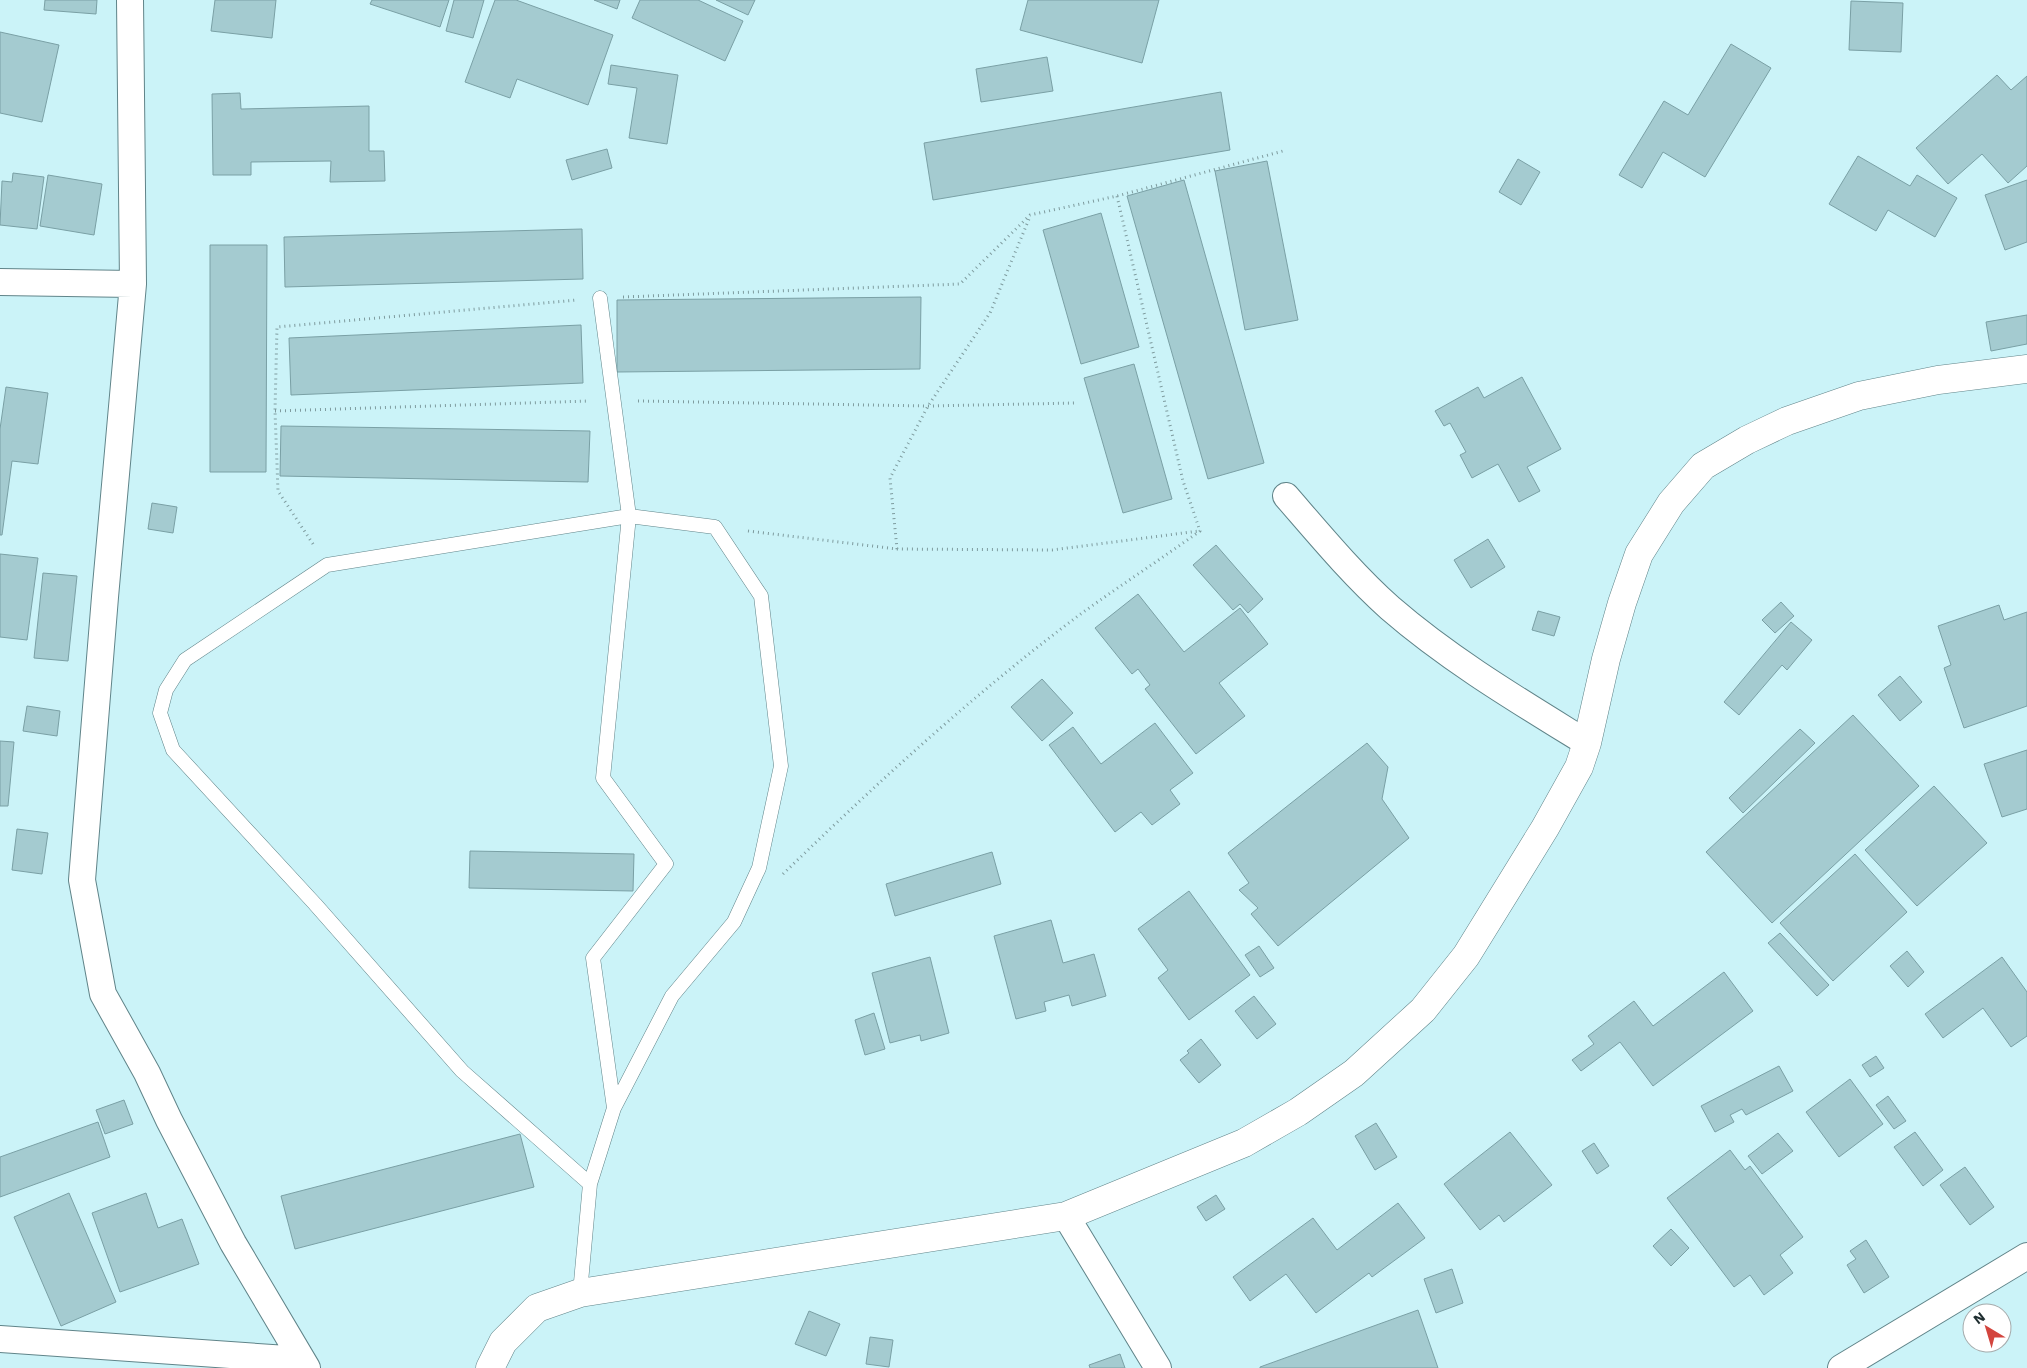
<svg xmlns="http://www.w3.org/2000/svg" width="2027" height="1368" viewBox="0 0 2027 1368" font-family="'Work Sans',sans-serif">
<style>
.building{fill:#a4cbd0;stroke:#7aa0a5}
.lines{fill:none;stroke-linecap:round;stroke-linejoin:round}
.lane-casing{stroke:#608489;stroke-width:15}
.street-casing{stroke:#608489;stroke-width:28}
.secondary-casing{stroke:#608489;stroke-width:29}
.path{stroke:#7e9b9e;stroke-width:3;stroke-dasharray:1 4;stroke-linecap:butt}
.lane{stroke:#fff;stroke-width:14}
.street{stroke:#fff;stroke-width:26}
.secondary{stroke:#fff;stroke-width:28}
</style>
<rect width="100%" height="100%" fill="#cbf3f8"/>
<path class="building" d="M 45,0 L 97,0 L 96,14 L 44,10 Z
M 215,0 L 276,0 L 272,38 L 211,31 Z
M 372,0 L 449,0 L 440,27 L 370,4 Z
M 454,0 L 484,0 L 473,38 L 446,31 Z
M 495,0 L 516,0 L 613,35 L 588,105 L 517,79 L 510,98 L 465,82 Z
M 594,0 L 620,0 L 617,9 Z
M 640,0 L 698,0 L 743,21 L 725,61 L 632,18 Z
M 716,0 L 755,0 L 748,15 Z
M 1028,0 L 1159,0 L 1142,63 L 1020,30 Z
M 1851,1 L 1903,3 L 1901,52 L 1849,50 Z
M 0,32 L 59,45 L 42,122 L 0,113 Z
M 1731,44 L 1771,68 L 1705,177 L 1663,152 L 1642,188 L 1619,175 L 1664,101 L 1688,115 Z
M 1047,57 L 1053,91 L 981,102 L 976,69 Z
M 611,65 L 678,75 L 667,144 L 629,138 L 637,88 L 608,84 Z
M 1997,75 L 2011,90 L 2027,76 L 2027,166 L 2008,183 L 1982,154 L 1948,184 L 1916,148 Z
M 1221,92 L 1230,150 L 933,200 L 924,143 Z
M 240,93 L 241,109 L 369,106 L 369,151 L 384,151 L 385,181 L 330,182 L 331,161 L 251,162 L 251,175 L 213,175 L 212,94 Z
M 607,149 L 612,168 L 572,180 L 566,160 Z
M 1858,156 L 1910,186 L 1917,175 L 1957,198 L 1935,237 L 1888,210 L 1876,231 L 1829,204 Z
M 1518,159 L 1540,172 L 1521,205 L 1499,192 Z
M 1267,161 L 1298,320 L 1245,330 L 1215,171 Z
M 13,173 L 44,177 L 37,229 L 0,225 L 2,181 L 12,182 Z
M 48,175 L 102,184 L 94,235 L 40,226 Z
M 1184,180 L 1264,463 L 1208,479 L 1127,196 Z
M 2027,180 L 2027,242 L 2005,250 L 1985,195 Z
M 1101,213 L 1139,347 L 1081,364 L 1043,230 Z
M 582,229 L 583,279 L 285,287 L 284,237 Z
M 210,245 L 267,245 L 266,472 L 210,472 Z
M 921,297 L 920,369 L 617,372 L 617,300 Z
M 2027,315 L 2027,344 L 1991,351 L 1986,322 Z
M 581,325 L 583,383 L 291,395 L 289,338 Z
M 1134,364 L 1172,499 L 1123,513 L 1084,378 Z
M 1522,377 L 1561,449 L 1527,467 L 1540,491 L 1519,502 L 1498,464 L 1472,478 L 1460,455 L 1466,452 L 1450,423 L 1444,426 L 1435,411 L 1478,387 L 1484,398 Z
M 6,387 L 48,393 L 38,464 L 12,461 L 2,535 L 0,535 L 0,429 Z
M 281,426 L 590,431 L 588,482 L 280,476 Z
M 152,503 L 177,507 L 173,533 L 148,529 Z
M 1488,539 L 1505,567 L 1471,588 L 1454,560 Z
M 1216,545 L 1263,599 L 1248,613 L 1240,604 L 1233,610 L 1193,565 Z
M 0,554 L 38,558 L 27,640 L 0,637 Z
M 43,573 L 77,576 L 68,661 L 34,658 Z
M 1138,594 L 1184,652 L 1240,608 L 1268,644 L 1219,683 L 1245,716 L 1196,754 L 1145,689 L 1150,685 L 1138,669 L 1132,674 L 1095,628 Z
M 1781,602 L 1794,616 L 1775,633 L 1762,620 Z
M 1999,605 L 2004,620 L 2027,612 L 2027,706 L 1964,728 L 1944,668 L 1951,665 L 1938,626 Z
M 1538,611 L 1560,617 L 1554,636 L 1532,630 Z
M 1791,622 L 1812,640 L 1787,670 L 1782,665 L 1739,715 L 1724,702 Z
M 1900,676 L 1922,702 L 1900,721 L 1878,695 Z
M 1042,679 L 1073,713 L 1042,741 L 1011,707 Z
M 27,706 L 60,711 L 57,736 L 23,731 Z
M 1853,715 L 1919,786 L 1772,923 L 1706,852 Z
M 1155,723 L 1193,773 L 1170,790 L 1180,804 L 1152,825 L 1141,812 L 1115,832 L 1049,745 L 1073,727 L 1101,764 Z
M 1800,729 L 1815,743 L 1743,813 L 1729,798 Z
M 0,741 L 14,742 L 8,806 L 0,806 Z
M 1367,743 L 1388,767 L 1382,799 L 1409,838 L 1278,946 L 1251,914 L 1258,908 L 1239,890 L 1249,883 L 1228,853 Z
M 2027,750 L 2027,809 L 2002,817 L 1984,764 Z
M 1934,786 L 1987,843 L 1917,906 L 1865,850 Z
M 17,829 L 48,833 L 42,874 L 12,870 Z
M 470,851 L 634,854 L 633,891 L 469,888 Z
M 992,852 L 1001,884 L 895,916 L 886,884 Z
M 1855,854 L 1907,912 L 1833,981 L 1780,923 Z
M 1189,891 L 1250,975 L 1189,1020 L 1158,978 L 1168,970 L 1138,929 Z
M 1051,920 L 1063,963 L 1094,954 L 1106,996 L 1072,1006 L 1069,995 L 1044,1002 L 1046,1011 L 1016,1019 L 994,936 Z
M 1780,933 L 1829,985 L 1817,996 L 1768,943 Z
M 1259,946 L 1274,968 L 1260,977 L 1245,955 Z
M 1907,951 L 1924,972 L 1908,987 L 1890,966 Z
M 930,957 L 949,1033 L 921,1041 L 920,1035 L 890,1043 L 872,973 Z
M 2002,957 L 2027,992 L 2027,1036 L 2011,1047 L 1983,1008 L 1943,1038 L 1925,1014 Z
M 1724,972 L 1753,1011 L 1653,1086 L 1620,1042 L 1581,1071 L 1572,1060 L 1594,1044 L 1588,1036 L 1634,1001 L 1653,1026 Z
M 1254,996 L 1276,1024 L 1257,1039 L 1235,1011 Z
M 874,1013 L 885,1049 L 865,1055 L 855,1020 Z
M 1201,1039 L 1221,1065 L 1199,1083 L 1180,1060 L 1189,1053 L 1187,1051 Z
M 1876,1056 L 1884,1068 L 1870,1077 L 1862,1065 Z
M 1779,1066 L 1793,1091 L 1746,1115 L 1742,1109 L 1730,1115 L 1734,1122 L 1715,1132 L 1701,1106 Z
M 1850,1079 L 1883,1124 L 1839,1157 L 1806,1112 Z
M 1888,1096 L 1906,1121 L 1894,1129 L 1876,1105 Z
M 124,1100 L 133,1124 L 105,1134 L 96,1110 Z
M 98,1122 L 110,1157 L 0,1197 L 0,1157 Z
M 1376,1123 L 1397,1157 L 1375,1170 L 1355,1136 Z
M 1510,1132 L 1552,1185 L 1504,1222 L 1499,1215 L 1480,1230 L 1444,1184 Z
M 1915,1132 L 1943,1170 L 1923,1186 L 1894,1147 Z
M 1778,1133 L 1793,1151 L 1762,1174 L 1748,1156 Z
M 520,1134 L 534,1187 L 295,1249 L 281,1196 Z
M 1594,1143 L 1609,1166 L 1597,1174 L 1582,1151 Z
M 1730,1150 L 1745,1170 L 1750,1166 L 1803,1237 L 1780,1255 L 1793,1273 L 1764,1295 L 1750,1275 L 1734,1287 L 1667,1198 Z
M 1965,1167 L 1994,1207 L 1970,1225 L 1940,1185 Z
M 69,1193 L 116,1302 L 61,1326 L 14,1217 Z
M 146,1193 L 158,1228 L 182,1219 L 199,1264 L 120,1292 L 92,1213 Z
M 1216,1195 L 1225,1209 L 1206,1221 L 1197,1207 Z
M 1398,1203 L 1425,1238 L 1372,1277 L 1369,1273 L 1316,1313 L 1286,1274 L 1250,1301 L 1233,1277 L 1313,1218 L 1337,1250 Z
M 1671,1229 L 1689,1248 L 1671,1266 L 1653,1246 Z
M 1866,1240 L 1889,1277 L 1864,1293 L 1847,1265 L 1856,1259 L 1850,1251 Z
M 1452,1269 L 1463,1303 L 1436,1313 L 1424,1279 Z
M 1418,1310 L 1438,1368 L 1260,1368 L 1260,1367 Z
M 809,1311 L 840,1324 L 826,1356 L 795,1344 Z
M 870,1337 L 893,1340 L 889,1367 L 866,1364 Z
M 1120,1354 L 1125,1368 L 1090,1368 L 1089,1365 Z"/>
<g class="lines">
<defs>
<path id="lane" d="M 600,298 L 629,516 L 603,778 L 666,864 L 593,958 L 614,1108
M 580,1293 L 590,1184 L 614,1108 L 672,996 L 734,922 L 759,868 L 781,766 L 761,596 L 715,527 L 629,516 L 327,565 L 185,660 L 166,690 L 160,713 L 173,750 L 315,904 L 462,1071 L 590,1184"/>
<path id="street" d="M 130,0 L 133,284 L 105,597 L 82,880 L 103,994 L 147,1073 L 169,1120 L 233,1243 L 307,1368
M 0,282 L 133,284
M 1286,496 C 1319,534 1352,574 1390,608 C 1450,660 1519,701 1587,743
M 1066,1216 L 1158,1368
M 0,1339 L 302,1360
M 1841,1368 L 2027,1256"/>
<path id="secondary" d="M 490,1368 L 503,1342 L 537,1308 L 580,1293 L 1066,1216 L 1244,1143 L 1298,1112 L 1354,1073 L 1423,1010 L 1466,956 L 1545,828 L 1579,767 L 1587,743 L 1606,659 L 1622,603 L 1639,554 L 1671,503 L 1703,466 L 1747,440 L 1787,421 L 1859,396 L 1938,380 L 2027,369"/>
</defs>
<use href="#lane" class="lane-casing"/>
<use href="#street" class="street-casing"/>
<use href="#secondary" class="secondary-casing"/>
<path class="path" d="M 623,297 L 960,284 L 1030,215 L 1117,196 L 1283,151
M 638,401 L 928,406 L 1075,403
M 275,411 L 589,401
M 748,531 L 897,549 L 1052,550 L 1199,531
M 313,544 L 278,491 L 275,411 L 277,327 L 577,300
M 897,549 L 890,478 L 928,406 L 990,313 L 1029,219
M 783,874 C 878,782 976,692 1082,613 C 1121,585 1161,559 1200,531 L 1183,481 L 1117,196"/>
<use href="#lane" class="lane"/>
<use href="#street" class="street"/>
<use href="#secondary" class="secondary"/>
</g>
<g transform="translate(1987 1328) rotate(322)"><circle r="24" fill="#ffffff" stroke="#a5abac"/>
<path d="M0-4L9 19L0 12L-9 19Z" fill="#d3453e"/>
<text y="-8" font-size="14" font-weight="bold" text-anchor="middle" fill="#1f2e30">N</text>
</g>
</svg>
